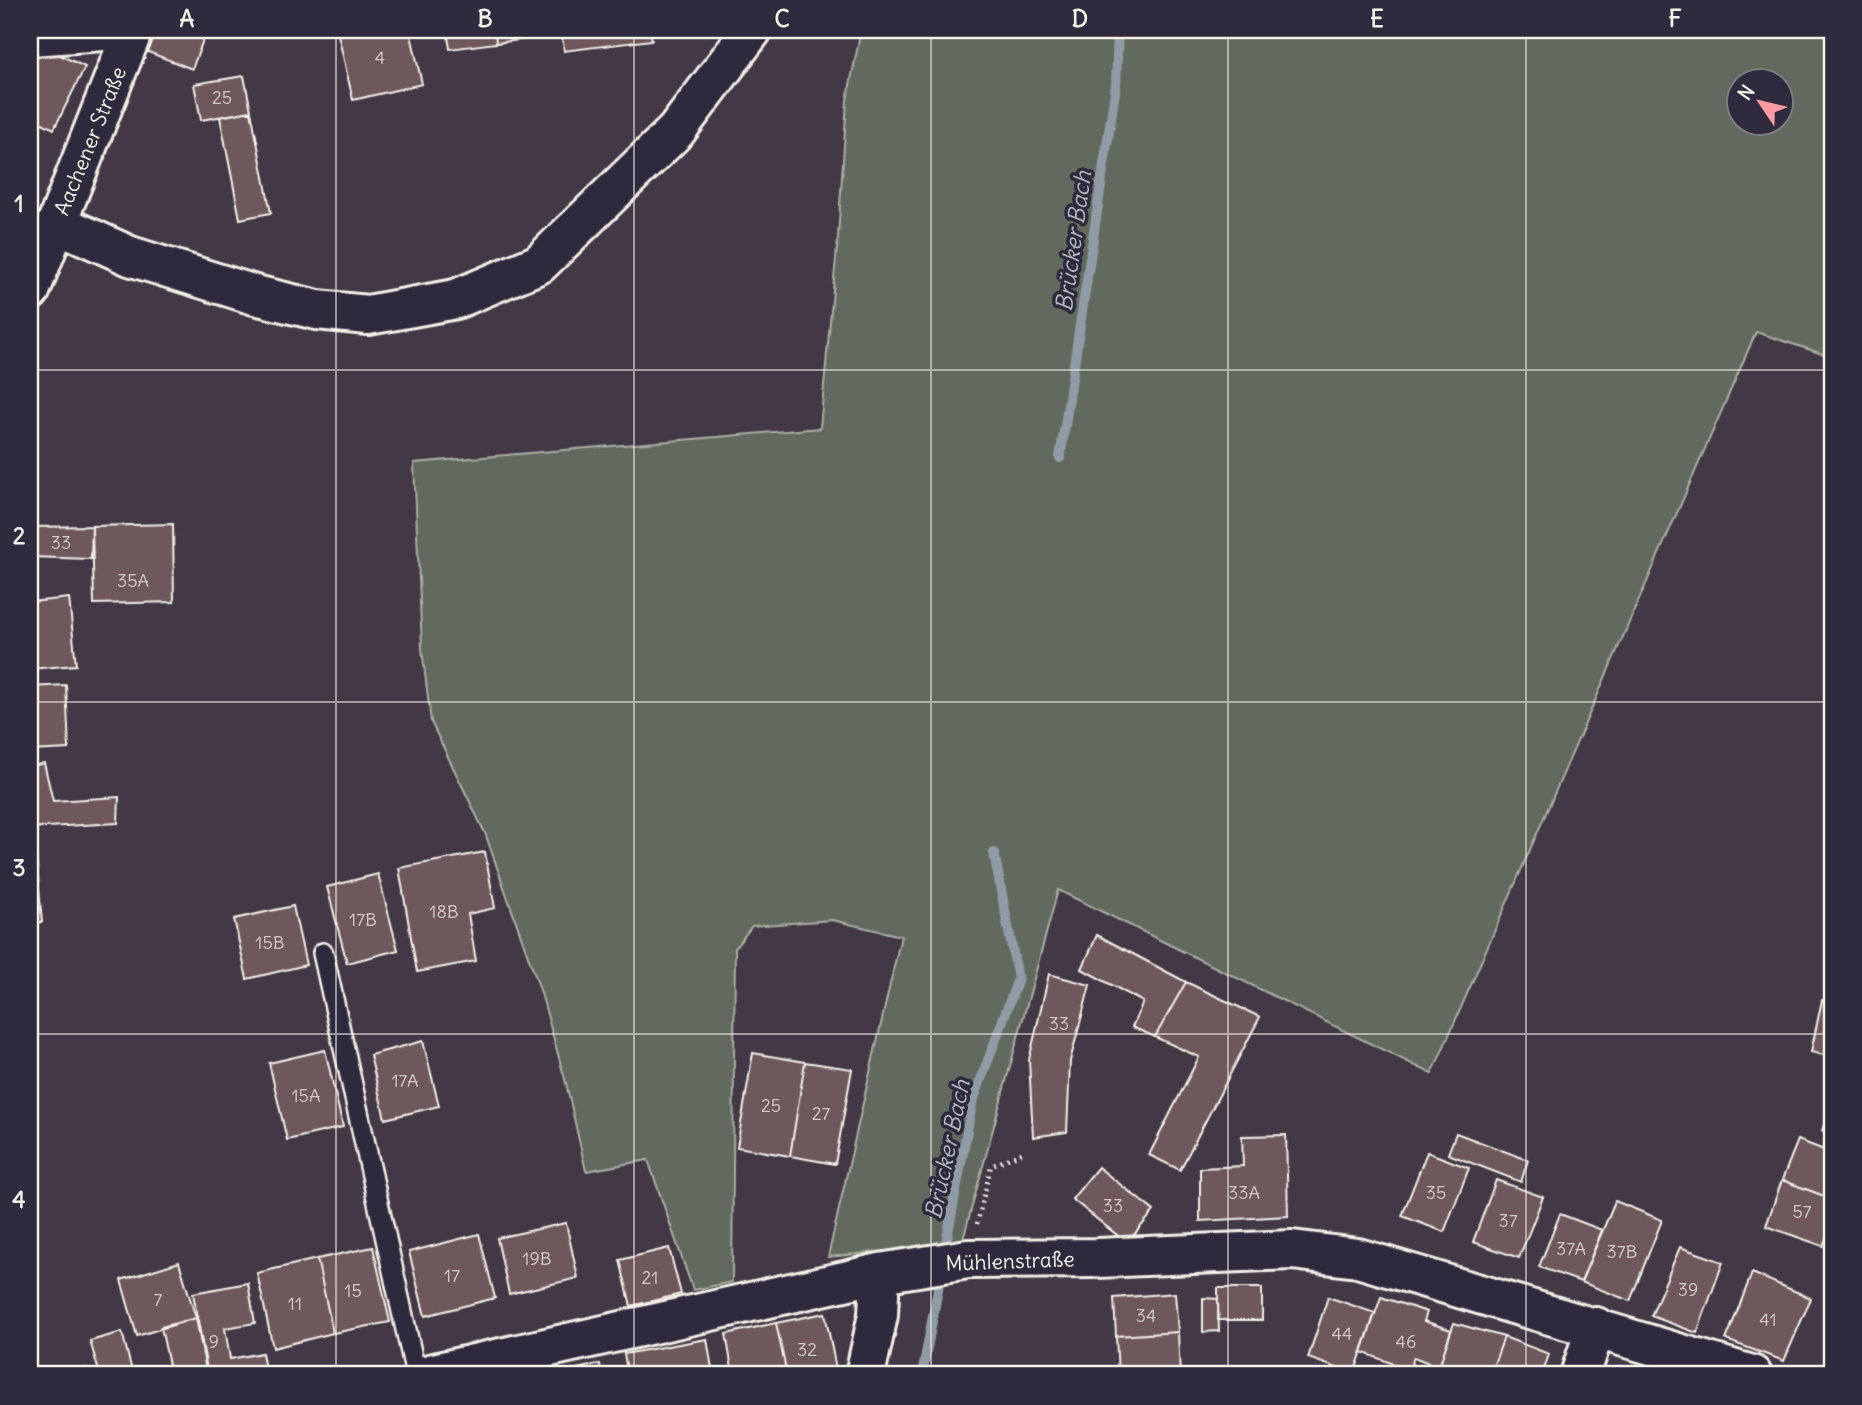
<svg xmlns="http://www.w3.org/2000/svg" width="1862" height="1405" viewBox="0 0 1862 1405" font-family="Delius,sans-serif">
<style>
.green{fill:#626a5e;stroke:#abaea3;stroke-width:2;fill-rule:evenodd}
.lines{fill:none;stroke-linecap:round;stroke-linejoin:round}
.stream{stroke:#909ba5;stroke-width:10}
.building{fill:#6e585c;stroke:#f4f1e8;stroke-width:2}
.service-casing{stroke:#f4f1e8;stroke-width:24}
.minor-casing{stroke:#f4f1e8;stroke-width:44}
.secondary-casing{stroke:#f4f1e8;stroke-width:44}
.path{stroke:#f4f1e8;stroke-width:4.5;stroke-dasharray:2 5;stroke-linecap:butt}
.service{stroke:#2f2a3d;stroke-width:19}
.minor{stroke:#2f2a3d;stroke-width:38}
.secondary{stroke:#2f2a3d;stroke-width:38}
.grid{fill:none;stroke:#f4f1e8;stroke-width:2;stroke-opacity:0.55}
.labels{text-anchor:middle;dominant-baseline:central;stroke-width:7;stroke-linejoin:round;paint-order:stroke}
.number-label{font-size:18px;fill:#d2cbc5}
.street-label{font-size:21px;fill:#f4f1e8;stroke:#2f2a3d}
.water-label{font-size:23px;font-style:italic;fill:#b2b8bc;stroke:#2f2a3d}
.neatline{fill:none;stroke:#f4f1e8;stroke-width:2.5}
.grid-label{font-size:23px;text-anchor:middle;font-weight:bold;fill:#f4f1e8}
</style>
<rect width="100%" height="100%" fill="#423846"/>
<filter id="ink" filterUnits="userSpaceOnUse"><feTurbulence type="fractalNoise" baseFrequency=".0143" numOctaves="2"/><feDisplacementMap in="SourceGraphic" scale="14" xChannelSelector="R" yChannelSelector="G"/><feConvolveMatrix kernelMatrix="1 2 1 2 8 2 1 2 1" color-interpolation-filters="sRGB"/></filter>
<g filter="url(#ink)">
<path class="green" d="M 861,30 L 1832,30 L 1832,357 L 1756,332 L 1432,1074 L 1058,890 L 962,1243 L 828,1257 L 901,936 L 832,920 L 752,926 L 735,948 L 732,1282 L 693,1290 L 648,1160 L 586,1171 L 566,1083 L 541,993 L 485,833 L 431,722 L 422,649 L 414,463 L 820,428 L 838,237 L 847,100 ZM 1740,80 L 1782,80 L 1782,122 L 1740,122 Z"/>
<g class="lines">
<path class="stream" d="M 1060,458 L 1116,85 L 1118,30
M 944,1254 L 972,1104 L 1018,979 L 994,853
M 922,1375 L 941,1273"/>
</g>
<path class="building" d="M 157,30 L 201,30 L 206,32 L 192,69 L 148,52 Z
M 337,30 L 410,30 L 422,84 L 353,100 Z
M 447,30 L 495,30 L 496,43 L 450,49 Z
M 495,30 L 565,30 L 566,34 L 496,43 Z
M 565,30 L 650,30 L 652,40 L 564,51 L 562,35 L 566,34 Z
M 35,43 L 85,67 L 54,129 L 30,117 L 30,53 Z
M 244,76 L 251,111 L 201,120 L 194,84 Z
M 251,111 L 271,213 L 240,219 L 220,117 Z
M 173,524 L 174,602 L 94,604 L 92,526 Z
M 92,526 L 91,559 L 30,557 L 30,527 Z
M 69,598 L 76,665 L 30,669 L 30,602 Z
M 66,685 L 69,749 L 30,751 L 30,687 Z
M 44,763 L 53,801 L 119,797 L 118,823 L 30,828 L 30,767 Z
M 34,832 L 42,922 L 30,923 L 30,833 Z
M 485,852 L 495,908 L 468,914 L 476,961 L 417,972 L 399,868 Z
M 378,874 L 398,950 L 347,963 L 327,887 Z
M 293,906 L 306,965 L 247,979 L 234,919 Z
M 1097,935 L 1186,982 L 1155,1037 L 1132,1027 L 1143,1002 L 1082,969 Z
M 1049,974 L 1090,985 L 1070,1061 L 1067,1132 L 1033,1137 L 1029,1060 Z
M 1186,982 L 1260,1017 L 1180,1170 L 1149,1155 L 1199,1057 L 1155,1037 Z
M 1822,1000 L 1832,1002 L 1832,1057 L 1811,1052 Z
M 423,1041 L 439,1106 L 385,1119 L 370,1055 Z
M 325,1050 L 343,1127 L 287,1140 L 269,1063 Z
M 753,1053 L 805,1062 L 790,1156 L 737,1147 Z
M 805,1062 L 852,1069 L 835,1164 L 790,1156 Z
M 1832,1099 L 1832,1135 L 1822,1131 Z
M 1456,1133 L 1528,1160 L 1521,1182 L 1448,1154 Z
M 1286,1135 L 1288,1216 L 1200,1221 L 1200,1168 L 1243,1166 L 1242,1136 Z
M 1798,1140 L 1832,1153 L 1832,1199 L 1782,1180 Z
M 1427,1152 L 1469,1168 L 1444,1232 L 1402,1216 Z
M 1098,1167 L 1154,1211 L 1127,1243 L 1072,1199 Z
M 1496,1180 L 1543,1197 L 1519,1258 L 1473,1242 Z
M 1782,1180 L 1832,1199 L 1832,1223 L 1823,1246 L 1766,1226 Z
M 1615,1201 L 1662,1220 L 1630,1301 L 1581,1282 Z
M 1560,1214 L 1602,1230 L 1581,1282 L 1539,1267 Z
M 566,1223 L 578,1278 L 509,1294 L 497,1238 Z
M 479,1234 L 495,1298 L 425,1316 L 409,1252 Z
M 373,1247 L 390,1322 L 333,1333 L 317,1259 Z
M 1680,1247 L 1723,1262 L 1697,1333 L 1651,1316 Z
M 669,1248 L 681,1294 L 631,1306 L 620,1260 Z
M 317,1259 L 333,1333 L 273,1348 L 257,1273 Z
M 179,1262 L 196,1318 L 137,1336 L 121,1280 Z
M 1752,1273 L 1811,1298 L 1784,1361 L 1726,1340 Z
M 248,1283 L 255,1323 L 225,1328 L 230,1359 L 262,1353 L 266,1375 L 208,1375 L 193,1293 Z
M 1218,1288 L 1262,1288 L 1262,1320 L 1218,1320 Z
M 1175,1293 L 1178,1332 L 1116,1336 L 1114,1298 Z
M 1328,1297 L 1375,1313 L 1354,1374 L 1308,1358 Z
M 1381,1297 L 1427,1312 L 1424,1321 L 1451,1330 L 1439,1367 L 1414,1357 L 1409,1370 L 1362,1352 Z
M 1203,1298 L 1218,1299 L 1219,1331 L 1203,1332 Z
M 825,1313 L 837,1374 L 787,1375 L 776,1323 Z
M 196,1318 L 207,1375 L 171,1375 L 161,1327 Z
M 776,1323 L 787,1375 L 733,1375 L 726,1334 Z
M 1454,1323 L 1504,1337 L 1490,1375 L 1436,1375 Z
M 122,1332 L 133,1375 L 100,1375 L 90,1341 Z
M 1178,1332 L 1180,1375 L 1118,1375 L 1116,1336 Z
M 1504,1337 L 1549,1354 L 1542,1375 L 1490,1375 Z
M 707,1339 L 713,1375 L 628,1375 L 624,1354 Z
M 600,1364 L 602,1375 L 548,1375 Z
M 1619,1366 L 1646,1375 L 1615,1375 Z
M 86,1368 L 89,1375 L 60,1375 Z"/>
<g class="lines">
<defs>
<path id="service" d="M 323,953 L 416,1375"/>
<path id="minor" d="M 30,36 L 118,30
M 57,223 L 130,256 L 255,295 L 317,310 L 368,315 L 456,299 L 539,264 L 676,131 L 752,30
M 425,1375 L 880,1273 L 968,1259 L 1097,1258 L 1292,1250 L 1358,1258 L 1752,1375
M 865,1375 L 878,1315 L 880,1273
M 1580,1375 L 1596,1327"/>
<path id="secondary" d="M 30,291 L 133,30"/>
</defs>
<use href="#service" class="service-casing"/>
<use href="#minor" class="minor-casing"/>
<use href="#secondary" class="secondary-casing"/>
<path class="path" d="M 977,1224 L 991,1166 L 1024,1152"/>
<use href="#service" class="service"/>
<use href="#minor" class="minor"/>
<use href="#secondary" class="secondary"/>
</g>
</g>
<path class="grid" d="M 336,30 L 336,1375M 634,30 L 634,1375M 931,30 L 931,1375M 1228,30 L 1228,1375M 1526,30 L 1526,1375M 30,370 L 1832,370M 30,702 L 1832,702M 30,1034 L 1832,1034"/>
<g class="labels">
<g class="number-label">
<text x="380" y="57">4</text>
<text x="222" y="97">25</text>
<text x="61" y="542">33</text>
<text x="133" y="580">35A</text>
<text x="444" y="911">18B</text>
<text x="363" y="919">17B</text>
<text x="270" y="942">15B</text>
<text x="1059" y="1023">33</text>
<text x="405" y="1080">17A</text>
<text x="306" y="1095">15A</text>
<text x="771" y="1105">25</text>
<text x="821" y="1113">27</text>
<text x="1244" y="1192">33A</text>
<text x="1436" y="1192">35</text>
<text x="1113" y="1205">33</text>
<text x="1802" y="1211">57</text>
<text x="1508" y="1220">37</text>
<text x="1571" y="1248">37A</text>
<text x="1622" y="1251">37B</text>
<text x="537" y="1258">19B</text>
<text x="452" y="1275">17</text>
<text x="650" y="1277">21</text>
<text x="1688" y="1289">39</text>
<text x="353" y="1290">15</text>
<text x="158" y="1299">7</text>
<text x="295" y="1303">11</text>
<text x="1146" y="1315">34</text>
<text x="1768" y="1319">41</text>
<text x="1342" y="1333">44</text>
<text x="214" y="1341">9</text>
<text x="1406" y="1341">46</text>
<text x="807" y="1349">32</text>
</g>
<g class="street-label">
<text transform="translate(90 141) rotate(-68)">Aachener Straße</text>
<text transform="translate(1010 1261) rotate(-2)">Mühlenstraße</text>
</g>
<g class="water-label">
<text transform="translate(1073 241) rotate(-82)">Brücker Bach</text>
<text transform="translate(947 1149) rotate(-78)">Brücker Bach</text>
</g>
</g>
<rect width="1862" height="1405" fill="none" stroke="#2f2a3d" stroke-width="77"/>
<g transform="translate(1760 102) rotate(305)"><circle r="33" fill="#2f2a3d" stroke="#7e7a81" stroke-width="2"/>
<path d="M0-5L12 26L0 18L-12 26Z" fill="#ff9aa2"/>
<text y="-10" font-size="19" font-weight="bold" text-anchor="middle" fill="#f4f1e8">N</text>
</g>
<rect x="38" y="38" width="1786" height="1328" class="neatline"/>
<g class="grid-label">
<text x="187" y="27">A</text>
<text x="485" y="27">B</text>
<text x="782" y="27">C</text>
<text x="1080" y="27">D</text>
<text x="1377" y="27">E</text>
<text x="1675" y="27">F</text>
<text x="19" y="212">1</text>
<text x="19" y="544">2</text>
<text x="19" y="876">3</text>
<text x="19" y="1208">4</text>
</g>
</svg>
